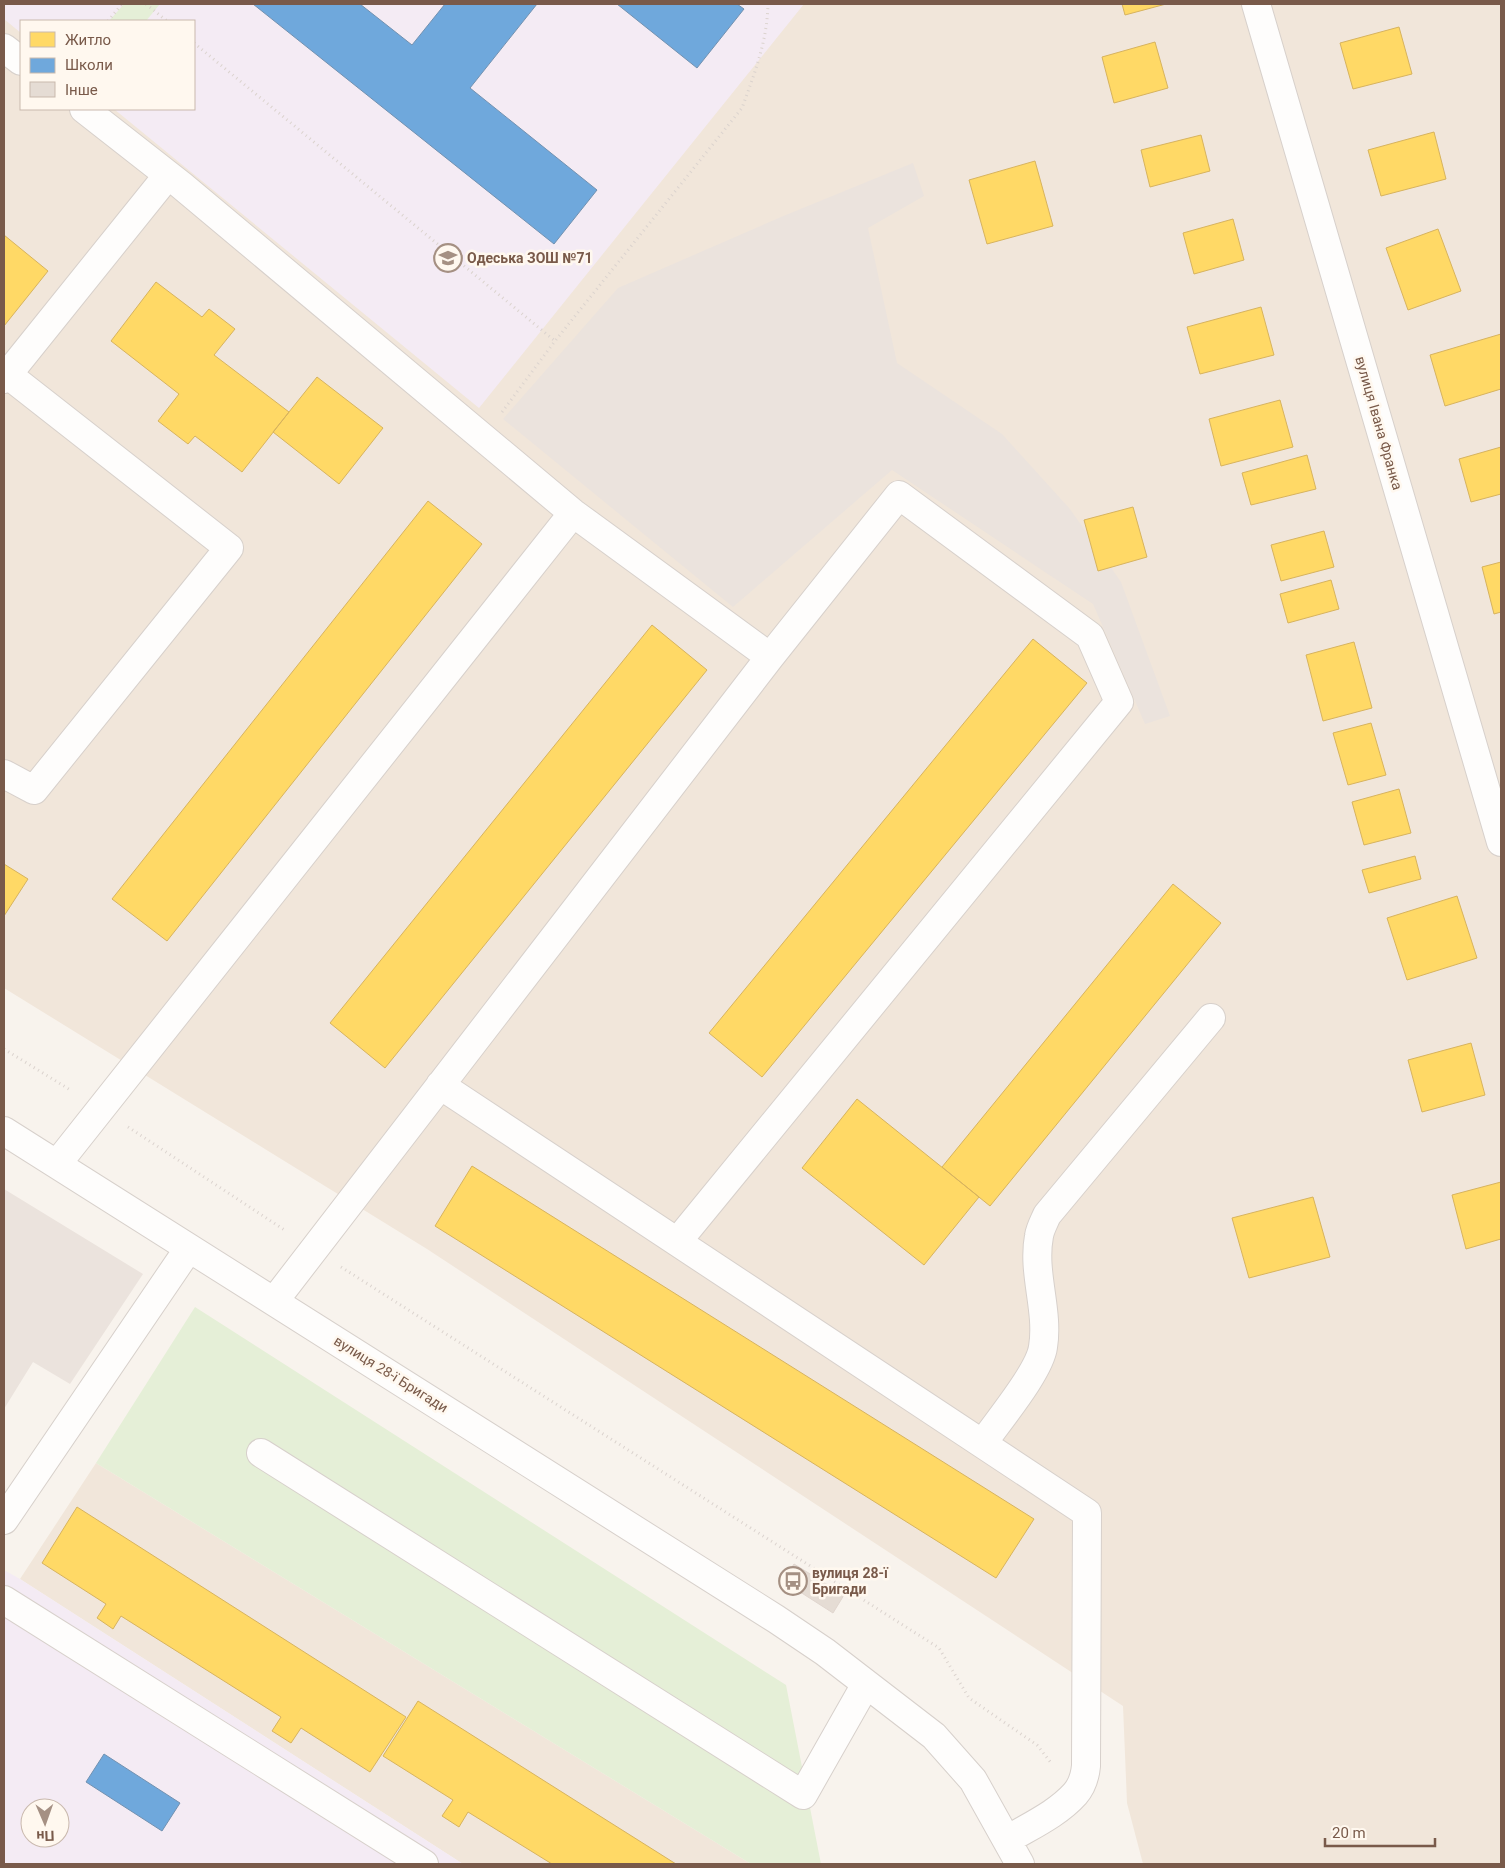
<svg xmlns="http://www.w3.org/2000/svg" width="1505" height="1868" viewBox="0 0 1505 1868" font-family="Roboto,sans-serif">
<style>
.residential{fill:#f1e6da;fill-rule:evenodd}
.industrial{fill:#ebe3dd}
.education{fill:#f4ebf4;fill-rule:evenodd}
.green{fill:#e5efd7}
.homes{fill:#ffd966;stroke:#d7b35e}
.schools{fill:#6fa8dc;stroke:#7291b0}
.building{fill:#e5dcd4;stroke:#e1d6cf}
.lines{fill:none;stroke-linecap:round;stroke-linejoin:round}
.minor-casing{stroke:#d7d0cb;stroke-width:30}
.path{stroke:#dbd3ce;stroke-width:3;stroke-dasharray:1 4;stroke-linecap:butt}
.minor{stroke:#fefdfc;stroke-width:28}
.labels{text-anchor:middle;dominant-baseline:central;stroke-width:5;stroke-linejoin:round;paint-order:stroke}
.poi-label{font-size:14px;font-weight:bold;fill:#795a4a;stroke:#fff8ef;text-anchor:start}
.street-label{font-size:14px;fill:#795a4a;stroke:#fff8ef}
</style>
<rect width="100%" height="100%" fill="#f8f3ed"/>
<path class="residential" d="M 4,4 L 1501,4 L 1501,1864 L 1143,1864 L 1127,1803 L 1123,1706 L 427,1249 L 4,988 ZM 21,21 L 194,21 L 194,109 L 21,109 Z
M 96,1463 L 751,1864 L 463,1864 L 20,1579 Z"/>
<path class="industrial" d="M 913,163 L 924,196 L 868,228 L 897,363 L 1002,434 L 1070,509 L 1121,582 L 1170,716 L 1145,724 L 1093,604 L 892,470 L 733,607 L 503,419 L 618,288 L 781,217 Z
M 4,1189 L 143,1274 L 70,1384 L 33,1362 L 4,1409 Z"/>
<path class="education" d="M 4,4 L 804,4 L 479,408 L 114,109 L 194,109 L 194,21 L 21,21 L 21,33 L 4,19 Z
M 4,1570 L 20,1579 L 463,1864 L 4,1864 ZM 30,1808 L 60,1808 L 60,1838 L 30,1838 Z"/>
<path class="green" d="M 124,4 L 160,4 L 146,21 L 109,21 Z
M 195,1307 L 786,1685 L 821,1864 L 751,1864 L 96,1463 Z"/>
<path class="homes" d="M 1122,4 L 1166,4 L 1125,15 Z
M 1399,27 L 1412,74 L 1353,89 L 1340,43 Z
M 1155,42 L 1168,88 L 1114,103 L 1102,57 Z
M 1434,132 L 1446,179 L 1381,196 L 1368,150 Z
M 1201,135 L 1210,171 L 1150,187 L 1141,150 Z
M 1035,161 L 1053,226 L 987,244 L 969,180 Z
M 1233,219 L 1244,260 L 1194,274 L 1183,233 Z
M 1438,229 L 1461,291 L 1408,310 L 1386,248 Z
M 4,235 L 48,271 L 4,326 Z
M 156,282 L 202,317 L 209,309 L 235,329 L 214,355 L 289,412 L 242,472 L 195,436 L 188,444 L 158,421 L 179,394 L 111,341 Z
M 1261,307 L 1274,355 L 1200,374 L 1187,327 Z
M 1501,334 L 1501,389 L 1445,406 L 1430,355 Z
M 317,377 L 383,428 L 339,484 L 273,432 Z
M 1280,400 L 1293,447 L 1221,466 L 1209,419 Z
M 1501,447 L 1501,494 L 1471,502 L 1459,459 Z
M 1307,455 L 1316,489 L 1251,505 L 1242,473 Z
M 428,501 L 482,544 L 167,941 L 112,899 Z
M 1133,507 L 1147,557 L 1098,571 L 1084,520 Z
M 1324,531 L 1334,567 L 1281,581 L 1271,545 Z
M 1501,562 L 1501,612 L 1494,614 L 1482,567 Z
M 1331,580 L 1339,609 L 1288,623 L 1280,594 Z
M 652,625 L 707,670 L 385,1068 L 330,1023 Z
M 1033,639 L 1087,683 L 762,1077 L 709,1033 Z
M 1354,642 L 1372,708 L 1323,721 L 1306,655 Z
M 1371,723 L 1386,775 L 1348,785 L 1333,733 Z
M 1399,789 L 1411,833 L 1364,845 L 1352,802 Z
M 1415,856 L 1421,879 L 1369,893 L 1362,870 Z
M 4,864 L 28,879 L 4,916 Z
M 1173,884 L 1221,923 L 990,1206 L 942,1167 Z
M 1457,896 L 1477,958 L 1407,980 L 1387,918 Z
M 1471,1043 L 1485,1095 L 1422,1112 L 1408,1060 Z
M 857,1099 L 979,1197 L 924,1265 L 802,1168 Z
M 472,1166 L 1034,1519 L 996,1578 L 435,1226 Z
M 1501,1182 L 1501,1239 L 1466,1249 L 1452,1195 Z
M 1313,1197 L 1330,1257 L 1249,1278 L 1232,1218 Z
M 77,1507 L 406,1717 L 370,1772 L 301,1728 L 291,1743 L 272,1731 L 281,1717 L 121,1616 L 113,1629 L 97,1618 L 106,1604 L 42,1563 Z
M 418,1701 L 584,1806 L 676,1864 L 552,1864 L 468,1812 L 459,1827 L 442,1816 L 453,1800 L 383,1756 Z"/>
<path class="schools" d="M 253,4 L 360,4 L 412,45 L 445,4 L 537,4 L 470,88 L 597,190 L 554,244 Z
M 617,4 L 737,4 L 744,9 L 697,68 Z
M 104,1754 L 180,1803 L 162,1831 L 86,1782 Z"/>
<path class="building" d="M 794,1564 L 844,1595 L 833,1613 L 783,1581 Z"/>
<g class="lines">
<defs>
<path id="minor" d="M 1256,4 L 1501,842
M 4,48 L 21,61
M 84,109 L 181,185 L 573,513 L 770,657
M 4,379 L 168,175
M 4,774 L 34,790 L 229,548 L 7,374
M 440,1085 L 1087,1513 L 1086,1766 C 1085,1776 1082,1786 1075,1794 C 1057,1814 1030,1826 1007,1840
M 4,1131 C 262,1292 519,1455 776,1619 L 825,1652 L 934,1736 L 973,1780 L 1020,1864
M 57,1164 L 573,513
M 275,1300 L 770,657 L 899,495 L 1090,636 L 1119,702 L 677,1242
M 983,1443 C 998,1421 1040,1371 1043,1347 C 1049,1310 1032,1273 1039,1236 C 1040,1229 1044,1222 1047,1215 L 1211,1018
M 261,1453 L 803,1795 L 866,1684
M 4,1520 L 189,1248
M 4,1600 L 424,1864"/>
</defs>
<use href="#minor" class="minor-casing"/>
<path class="path" d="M 146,4 L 167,21
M 108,21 L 122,4
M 194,43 L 555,341
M 502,412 L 555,341 L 742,108 C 755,72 767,42 768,4
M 4,1049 L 72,1091
M 128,1127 L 286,1231
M 341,1267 L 939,1648 L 969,1698 L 1037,1745 L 1052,1764"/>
<use href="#minor" class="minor"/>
</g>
<defs>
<symbol id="school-ring" viewBox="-11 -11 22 22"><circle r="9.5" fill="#fff8ef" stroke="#a59083" stroke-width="1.5"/><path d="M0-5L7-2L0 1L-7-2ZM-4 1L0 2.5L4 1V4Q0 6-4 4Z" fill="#a59083"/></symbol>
<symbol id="bus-ring" viewBox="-11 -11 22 22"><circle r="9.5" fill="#fff8ef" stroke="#a59083" stroke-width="1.5"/><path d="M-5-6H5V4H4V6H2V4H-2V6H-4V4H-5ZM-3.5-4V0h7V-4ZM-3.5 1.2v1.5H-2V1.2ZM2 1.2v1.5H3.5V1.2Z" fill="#a59083"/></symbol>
</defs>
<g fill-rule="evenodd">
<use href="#school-ring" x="432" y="242" width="32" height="32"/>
<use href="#bus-ring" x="777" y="1565" width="32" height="32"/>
</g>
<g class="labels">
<g class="poi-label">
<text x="467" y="258">Одеська ЗОШ №71</text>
<text x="812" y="1573">вулиця 28-ї<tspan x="812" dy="16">Бригади</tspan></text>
</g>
<g class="street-label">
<text transform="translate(1379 423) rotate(74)">вулиця Івана Франка</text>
<text transform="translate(391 1374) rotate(32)">вулиця 28-ї Бригади</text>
</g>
</g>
<rect width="1505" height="1868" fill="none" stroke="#795a4a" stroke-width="10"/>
<rect x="20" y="20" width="175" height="90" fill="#fff8ef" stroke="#c9b9ad"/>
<rect x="30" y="32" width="25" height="15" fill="#ffd966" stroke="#c9b9ad"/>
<text x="65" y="45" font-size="15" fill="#795a4a">Житло</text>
<rect x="30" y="58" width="25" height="15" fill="#6fa8dc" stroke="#c9b9ad"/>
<text x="65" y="70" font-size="15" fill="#795a4a">Школи</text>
<rect x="30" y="82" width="25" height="15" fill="#e5dcd4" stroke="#c9b9ad"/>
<text x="65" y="95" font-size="15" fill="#795a4a">Інше</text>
<g transform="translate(45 1823) rotate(178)"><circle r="24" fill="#fff8ef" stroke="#c9b9ad"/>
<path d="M0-4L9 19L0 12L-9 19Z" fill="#a59083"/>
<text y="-8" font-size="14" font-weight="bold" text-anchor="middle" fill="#795a4a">Пн</text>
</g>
<path d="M1325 1838v8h110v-8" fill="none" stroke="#795a4a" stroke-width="2.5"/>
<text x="1332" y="1838" font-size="15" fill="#795a4a" stroke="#fff8ef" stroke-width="4" paint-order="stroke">20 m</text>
</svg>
